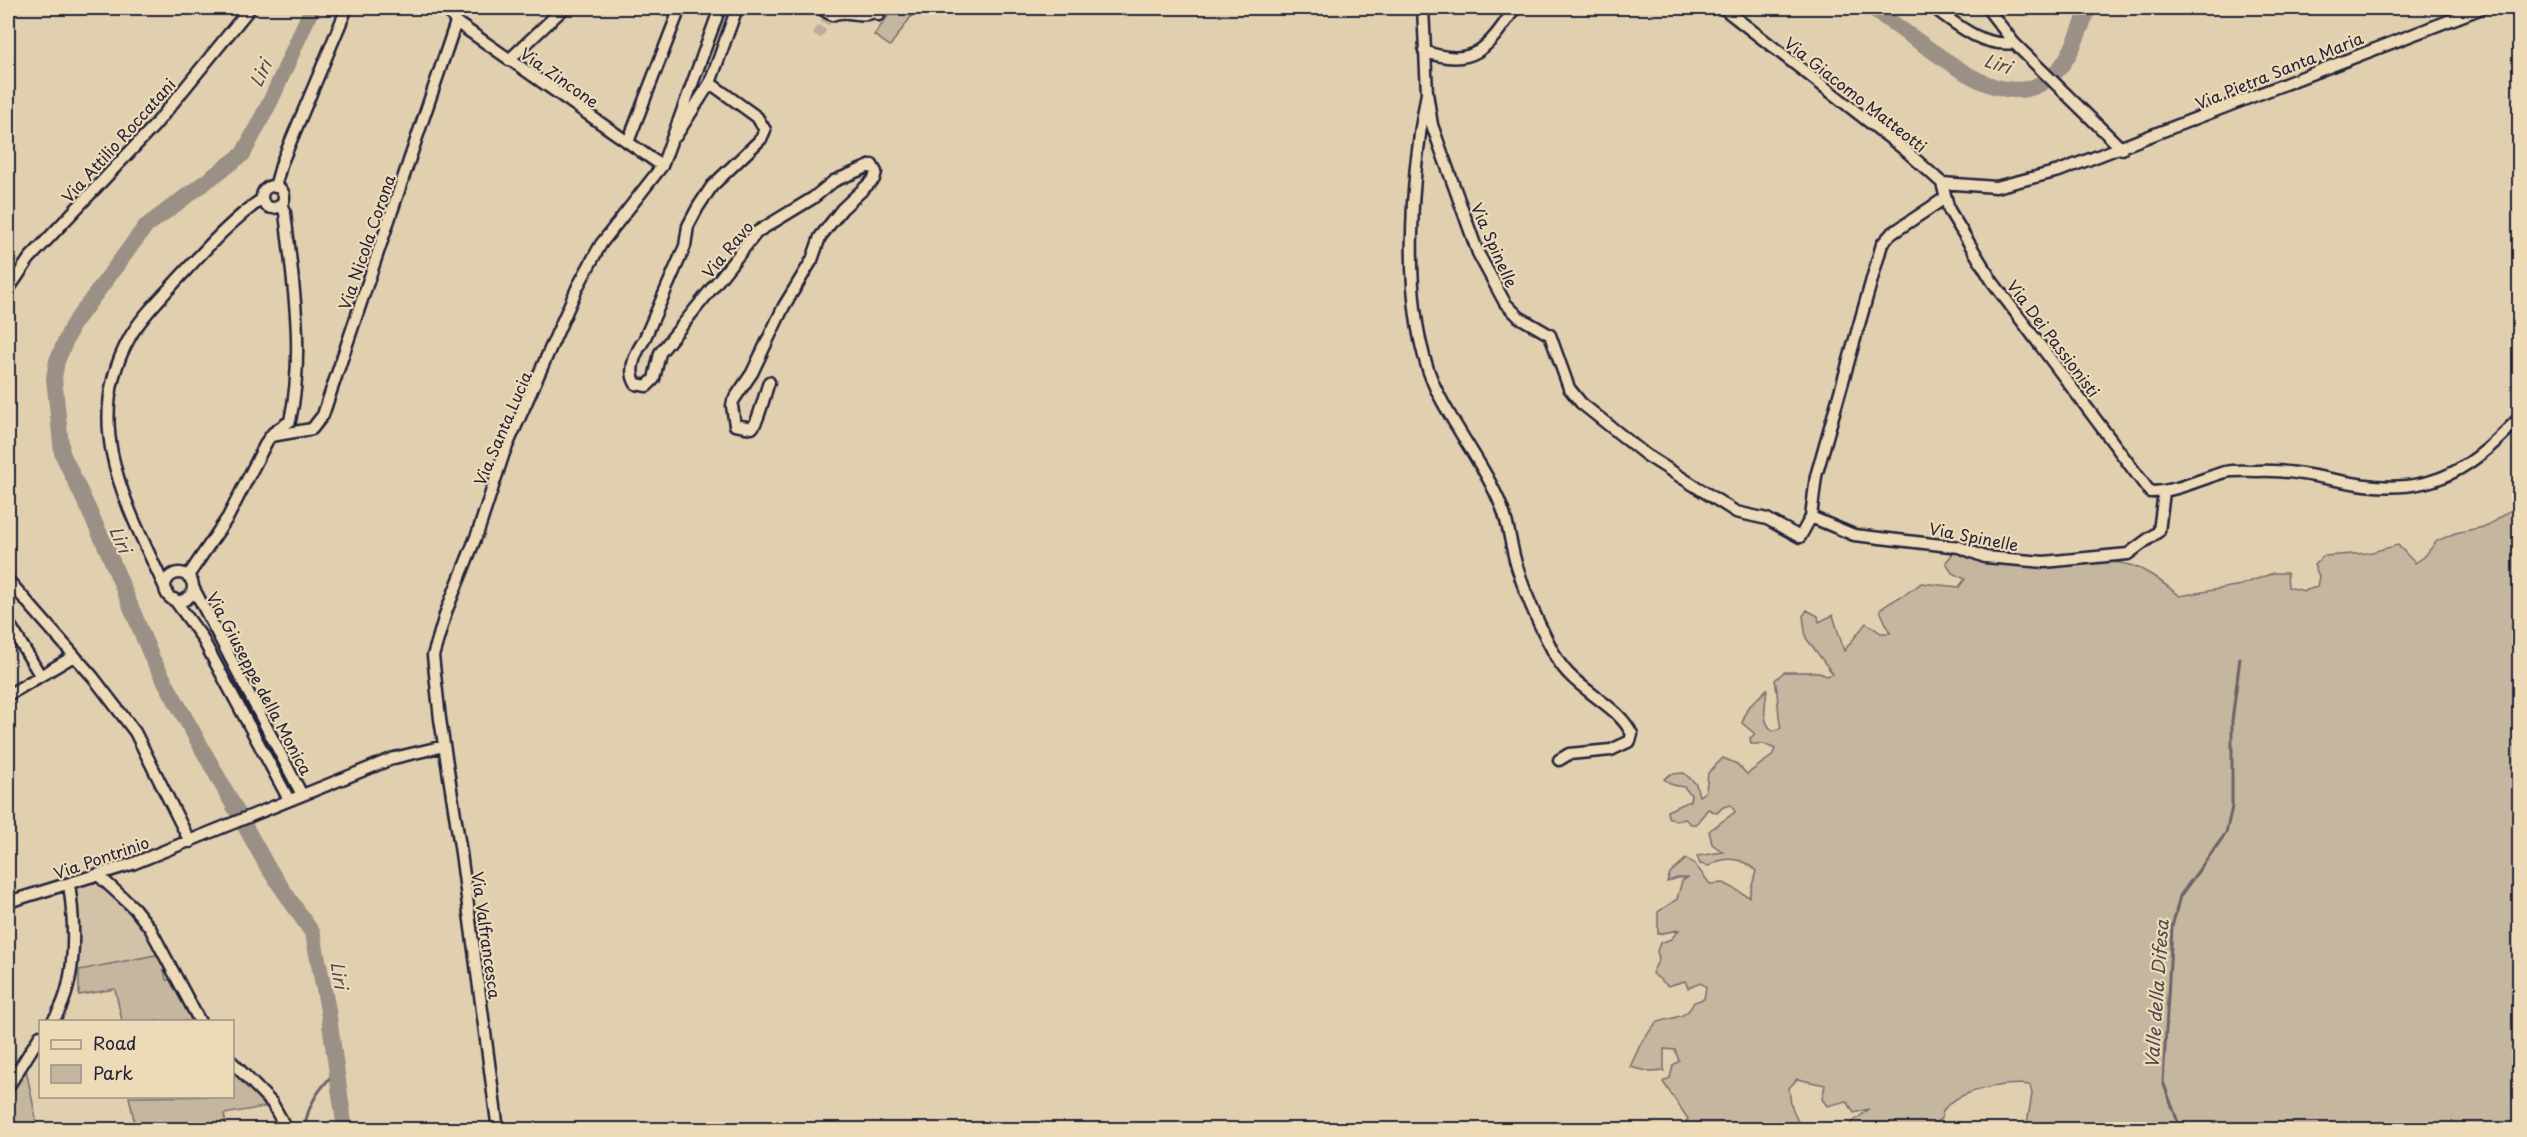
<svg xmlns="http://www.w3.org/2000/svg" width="2527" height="1137" viewBox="0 0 2527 1137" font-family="'Playpen Sans',sans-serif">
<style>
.built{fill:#d2c2a7}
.green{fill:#c5b69f;stroke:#746c6d;stroke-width:1.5}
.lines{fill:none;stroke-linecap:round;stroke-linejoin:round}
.stream{stroke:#6b6467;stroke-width:3}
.river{stroke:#9b9085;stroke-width:16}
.minor-tunnel{stroke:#bbad99;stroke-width:10;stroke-dasharray:10 5;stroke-linecap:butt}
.minor-casing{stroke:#22223b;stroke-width:15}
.minor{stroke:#eddbb8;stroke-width:10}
.labels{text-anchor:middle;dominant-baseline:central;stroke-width:4.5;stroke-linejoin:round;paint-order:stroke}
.street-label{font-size:16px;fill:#22223b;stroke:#eddbb8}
.water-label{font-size:18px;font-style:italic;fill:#4c4855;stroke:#eddbb8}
</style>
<rect width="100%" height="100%" fill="#e1d0b0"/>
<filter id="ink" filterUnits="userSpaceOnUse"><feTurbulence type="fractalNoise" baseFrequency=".0167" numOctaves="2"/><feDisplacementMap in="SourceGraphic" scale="12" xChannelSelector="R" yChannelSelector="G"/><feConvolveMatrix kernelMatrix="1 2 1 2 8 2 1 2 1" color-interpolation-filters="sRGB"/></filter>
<g filter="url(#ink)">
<path class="built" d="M 97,878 L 132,910 L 161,954 L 77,970 L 78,911 L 71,885 Z"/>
<path class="green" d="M 894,8 L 912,8 L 916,10 L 890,46 L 874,35 Z
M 2519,507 L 2519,1129 L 2026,1129 L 2032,1094 L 2030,1085 C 2008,1081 1943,1091 1941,1119 L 1924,1129 L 1849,1129 L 1849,1125 L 1869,1109 L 1854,1113 L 1847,1101 L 1827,1106 L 1822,1099 L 1825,1085 L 1797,1079 L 1789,1088 L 1791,1105 L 1801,1129 L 1679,1129 L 1688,1119 L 1663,1082 L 1670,1078 L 1673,1065 L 1679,1061 L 1675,1050 L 1664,1049 L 1664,1071 L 1651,1072 L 1630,1067 L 1642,1041 L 1656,1023 C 1673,1016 1686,1020 1694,1002 L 1704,999 L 1706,987 L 1701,983 L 1688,988 L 1685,981 L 1668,986 L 1652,973 L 1659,959 L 1657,951 L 1660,943 L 1671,939 L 1679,930 L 1658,934 L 1658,912 L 1677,899 L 1682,881 L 1687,878 L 1677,878 L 1667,882 L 1670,873 L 1686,859 L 1694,863 L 1710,884 L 1724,883 L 1749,897 L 1756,871 C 1744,858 1724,855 1709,866 L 1700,864 L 1697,856 L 1723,852 L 1712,844 L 1709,831 L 1735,812 L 1731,805 L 1723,807 L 1717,813 L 1708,809 L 1696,824 L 1691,824 L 1685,819 L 1676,821 L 1668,817 L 1667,811 L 1690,801 L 1691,795 L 1684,787 L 1673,785 L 1664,779 L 1671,774 L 1684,773 L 1696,784 L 1699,796 L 1706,791 L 1708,773 L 1723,758 L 1737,764 L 1747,774 L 1772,756 L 1775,749 L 1764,744 L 1751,744 L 1750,738 L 1755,734 L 1742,723 L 1747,709 L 1767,689 C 1766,703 1760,721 1773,731 L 1781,728 C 1777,713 1779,697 1775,680 L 1784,672 L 1819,672 L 1826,676 L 1833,674 L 1806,638 L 1803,616 L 1807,610 L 1818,616 L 1819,622 L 1833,615 L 1844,651 L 1866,623 L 1881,633 L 1890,633 L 1880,610 C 1893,599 1909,594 1921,583 L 1959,587 L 1965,579 L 1952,573 L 1946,562 L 1954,552 C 1989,563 2027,567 2064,565 C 2088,565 2110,558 2133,566 C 2151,572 2165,585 2180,596 L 2241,585 L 2273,573 L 2287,573 L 2288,587 L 2304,591 L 2317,587 L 2319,576 L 2314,565 L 2323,556 L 2368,553 L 2398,545 L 2415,563 L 2424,557 L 2437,541 L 2455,533 L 2488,526 L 2514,508 Z
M 161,954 L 166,980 L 174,979 L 196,1021 L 122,1021 L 115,989 L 79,995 L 79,970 Z
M 25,1064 L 38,1129 L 8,1130 L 8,1094 Z
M 233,1066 L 270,1106 L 224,1114 L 227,1129 L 136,1129 L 129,1097 L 232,1096 Z"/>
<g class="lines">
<path class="stream" d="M 304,1130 C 308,1103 319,1089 337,1070
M 2181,1130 L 2163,1082 L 2172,927 L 2180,896 L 2226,833 L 2232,807 L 2232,721 L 2240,658"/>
<path class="river" d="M 312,8 L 272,98 L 243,154 L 145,227 L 72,326 L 57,361 L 54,378 L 62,453 L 107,549 L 152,658 L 267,866 L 313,934 L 328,1010 L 345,1130
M 1872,8 C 1891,22 1909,35 1928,48 C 1964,73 2015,113 2055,73 C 2072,57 2080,28 2089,8"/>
<path class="minor-tunnel" d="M 817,36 L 830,14"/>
<defs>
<path id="minor" d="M 447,8 L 456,22 L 662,166
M 820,8 L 832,15 C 847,8 860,19 874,12 L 879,15 L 882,8
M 1423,8 L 1427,93 L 1432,125 L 1478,253 L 1505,303 L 1519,317 L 1550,335 L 1569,388 L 1581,403 L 1646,455 L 1736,512 L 1767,519 L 1800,537 L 1811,517
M 1723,8 L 1905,150 L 1942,183
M 1934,8 C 1958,26 1983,47 2014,43
M 1987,8 L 2014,43 L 2122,149
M 1424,51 C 1474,70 1489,46 1515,8
M 509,60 L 564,8
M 710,83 L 757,117 L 765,130 L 761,139 L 712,186 L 698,207 L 688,226 L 685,246 L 644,340 C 636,352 627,370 636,384 L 647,386 L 654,379 L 660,353 L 757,232 L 813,198 L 834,181 L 872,165 L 876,172 L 874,179 L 842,209 L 820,237 L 812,260 L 784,306 L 752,373 L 733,401 L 732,406 L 735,425 L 752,428 C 758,423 765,393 769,382
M 1427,93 C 1411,174 1400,308 1434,385 C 1453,427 1485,465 1502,508 C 1510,528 1511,550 1518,570 C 1527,599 1542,631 1556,657 C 1574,690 1616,702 1632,734 L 1630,741 L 1611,750 L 1569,754 L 1559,760
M 676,136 L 710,83 L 737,8
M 628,142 L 680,8
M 1942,183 L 1949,210 L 1992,281 L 2150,492 C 2176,492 2200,479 2225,472 C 2235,470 2246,471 2257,471 C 2294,469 2328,480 2365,485 C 2436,494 2473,467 2520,417
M 1942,183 L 1996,187 L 2059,171 L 2482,8
M262 197a11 11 0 1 1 22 0a11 11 0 1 1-22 0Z
M 275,187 L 282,162 L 347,8
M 1945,198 L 1891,234 L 1882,244 L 1816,476 L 1811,517 L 1854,535 L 1959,547 L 1985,557 L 2044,562 L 2128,554 L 2159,531 L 2164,492
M 8,290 L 29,259 L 155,125 L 250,8
M 271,436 L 312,429 L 323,415 L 456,22
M165 587a14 14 0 1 1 28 0a14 14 0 1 1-28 0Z
M 188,576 L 228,517 L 267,441 L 273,433 L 290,421 C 305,352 293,282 285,213 L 281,204
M 8,580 L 93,677 L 135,732 L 190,842
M 193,587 L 301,793
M 167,592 C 129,509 79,427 130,337 C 142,316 161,298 177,280 C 204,251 229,222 262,199
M 174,599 L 201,636 L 288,798
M 8,622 L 40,675
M 8,695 L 74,656
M 98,875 L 134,908 L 150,928 L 200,1022
M 8,902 L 132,864 L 394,758 L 444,746
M 52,1022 C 78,988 75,924 69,884
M 232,1062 L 272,1103 L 287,1130
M 8,1087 L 40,1036
M 498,1130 L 461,853 L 440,719 L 433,656 L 446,612 L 478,532 L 504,453 L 578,286 L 601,244 L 662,166 L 720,8"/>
</defs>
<use href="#minor" class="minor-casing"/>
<use href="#minor" class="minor"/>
</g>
</g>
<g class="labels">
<g class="street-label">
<text transform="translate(2279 70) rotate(-22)">Via Pietra Santa Maria</text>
<text transform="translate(560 77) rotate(35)">Via Zincone</text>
<text transform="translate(1856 94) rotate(38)">Via Giacomo Matteotti</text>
<text transform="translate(118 140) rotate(-48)">Via Attilio Roccatani</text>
<text transform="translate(366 242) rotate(-71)">Via Nicola Corona</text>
<text transform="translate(1495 245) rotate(66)">Via Spinelle</text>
<text transform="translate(727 249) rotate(-50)">Via Ravo</text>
<text transform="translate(2054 338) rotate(53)">Via Dei Passionisti</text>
<text transform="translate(502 428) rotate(-67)">Via Santa Lucia</text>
<text transform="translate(1974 536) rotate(11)">Via Spinelle</text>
<text transform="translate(260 683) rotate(62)">Via Giuseppe della Monica</text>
<text transform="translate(101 857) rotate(-19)">Via Pontrinio</text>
<text transform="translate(487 935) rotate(82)">Via Valfrancesca</text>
</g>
<g class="water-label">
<text transform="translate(1998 63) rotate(18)">Liri</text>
<text transform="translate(260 73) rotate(-65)">Liri</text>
<text transform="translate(121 539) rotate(66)">Liri</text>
<text transform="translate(340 975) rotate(81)">Liri</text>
<text transform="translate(2156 994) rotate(-86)">Valle della Difesa</text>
</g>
</g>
<rect width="2527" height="1137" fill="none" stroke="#eddbb8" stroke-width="30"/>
<rect x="15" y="15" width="2497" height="1107" fill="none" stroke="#22223b" stroke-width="2" filter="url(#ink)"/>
<rect x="39" y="1020" width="195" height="78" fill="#eddbb8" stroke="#9c9186" stroke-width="1.5"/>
<rect x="51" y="1040" width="30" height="9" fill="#eddbb8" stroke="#9c9186" stroke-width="1.5"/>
<text x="93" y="1050" font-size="18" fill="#22223b">Road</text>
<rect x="51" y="1065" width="30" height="18" fill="#c5b69f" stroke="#9c9186" stroke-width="1.5"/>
<text x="93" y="1080" font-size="18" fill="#22223b">Park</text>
</svg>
